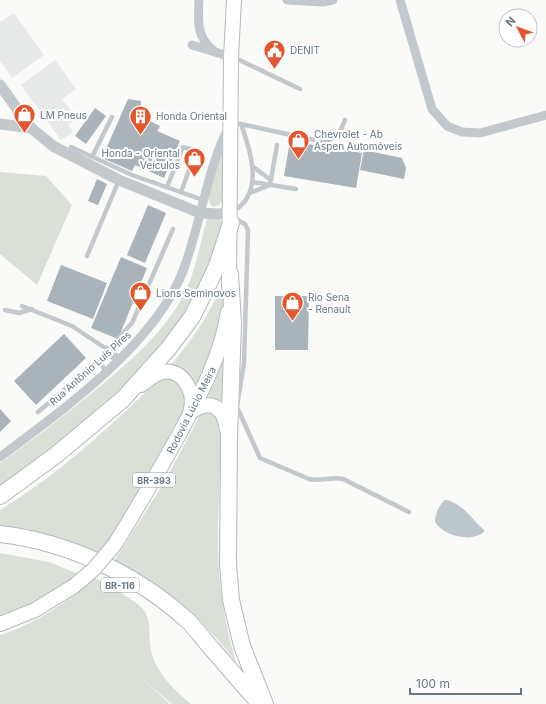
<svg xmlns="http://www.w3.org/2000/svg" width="546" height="704" viewBox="0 0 546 704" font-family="Inter,sans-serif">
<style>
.built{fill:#e8e9e9}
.green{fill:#dadfd7}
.water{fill:#bbc7cb}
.building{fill:#aab3b9}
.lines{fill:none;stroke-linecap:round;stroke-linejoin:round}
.primary-casing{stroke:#b5babe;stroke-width:16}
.motorway-casing{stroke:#b4b9bd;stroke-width:18}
.service{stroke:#c3c8cc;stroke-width:4.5}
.minor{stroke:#c3c8cc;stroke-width:9}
.tertiary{stroke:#c3c8cc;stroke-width:11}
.primary{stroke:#fff;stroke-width:14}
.motorway{stroke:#fff;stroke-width:16}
.primary-bridge-casing{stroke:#b5babe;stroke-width:16;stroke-linecap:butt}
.primary-bridge{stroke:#fff;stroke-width:14}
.labels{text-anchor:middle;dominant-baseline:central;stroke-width:4;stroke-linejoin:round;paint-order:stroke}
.shield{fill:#fff;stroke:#939fa8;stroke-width:1}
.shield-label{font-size:9px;font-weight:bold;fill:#657683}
.poi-label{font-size:10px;fill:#657683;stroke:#fff;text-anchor:start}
.street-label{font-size:10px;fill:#657683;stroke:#fff}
</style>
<rect width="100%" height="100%" fill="#fafaf8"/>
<path class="built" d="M 14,13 L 44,55 L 12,78 L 0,61 L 0,22 Z
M 55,60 L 76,89 L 62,99 L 77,119 L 68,125 L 73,132 L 61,140 L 21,85 Z"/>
<path class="green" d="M 226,146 L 224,198 L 219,205 L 213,207 C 200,200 221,156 226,146 Z
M 0,172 L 46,176 L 72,205 L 37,285 L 0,254 Z
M 207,219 L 219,219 L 223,224 L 201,295 L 131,384 L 0,491 L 0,463 C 30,442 59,420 87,397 C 121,369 157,340 180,302 C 195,276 199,247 207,219 Z
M 225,279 L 223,305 L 215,346 L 195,393 L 167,369 C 192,342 210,313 225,279 Z
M 226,352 L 228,419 L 206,402 Z
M 166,377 L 181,384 L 188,406 L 109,541 L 98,552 L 41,533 L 0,526 L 0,510 C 58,475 110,427 158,380 Z
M 207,409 L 222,418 C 221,472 215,528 220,582 C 223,609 228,636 236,662 C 204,620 163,582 114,561 L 164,483 L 200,415 Z
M 0,553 L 49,562 L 81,575 L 37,602 L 0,617 Z
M 95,578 C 108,587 137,599 145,612 C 151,622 149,635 150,645 C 154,671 172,688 191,704 L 172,704 L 142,679 L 170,704 L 0,704 L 0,635 C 36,624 66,602 95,578 Z"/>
<path class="water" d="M 445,500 C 460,501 473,520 484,530 L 484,532 C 471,543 444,536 435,522 C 435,514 439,505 445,500 Z"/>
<path class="building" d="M 128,99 L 141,101 L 141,110 L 138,115 L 160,126 L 157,131 L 180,141 L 164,178 L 135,165 L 132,171 L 102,158 Z
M 95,108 L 106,116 L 86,144 L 75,136 Z
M 290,141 L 362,153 L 356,188 L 284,176 Z
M 364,150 L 402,158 L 406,168 L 404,179 L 360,170 Z
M 97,179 L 107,184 L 98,205 L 88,201 Z
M 148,205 L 166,213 L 145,263 L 127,255 Z
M 121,257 L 147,268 L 118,339 L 91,328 Z
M 61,265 L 107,283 L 93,319 L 47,301 Z
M 275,296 L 309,296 L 308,350 L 275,350 Z
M 64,334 L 86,358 L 36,405 L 14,381 Z
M 0,409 L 11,421 L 0,432 Z"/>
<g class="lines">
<defs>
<path id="primary" d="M 229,286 L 231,57 L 234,0
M 141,385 C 147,381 154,374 162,372 C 183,368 195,392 191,409
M 190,413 C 210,398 224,406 227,430
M 115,544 C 138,507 160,469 181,431 C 201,393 221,356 228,312
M 0,624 L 35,610 L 74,586"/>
<path id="motorway" d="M 230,274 L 233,323 L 229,438 L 228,564 L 231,600 L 242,646 L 265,704
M 0,496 L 56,455 L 123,399 L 168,349 L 192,317 L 207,287 L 217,266 L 231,223
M 0,534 C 69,542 138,575 188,621 C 197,630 204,640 212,649 C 228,667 244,686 260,704"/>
</defs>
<use href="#primary" class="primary-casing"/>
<use href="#motorway" class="motorway-casing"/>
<path class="service" d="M 233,57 L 300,89
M 232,122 L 241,124 C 251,152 265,194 232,212
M 241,124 L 319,141 L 329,140 L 339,134 L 345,120
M 71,147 L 132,175 L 203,200
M 92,157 L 112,117
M 252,166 L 271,180
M 252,182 L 296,189
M 167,187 L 183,147 L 196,151 L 181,192
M 250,193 L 270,185 L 277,145
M 234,218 L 245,224 L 248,230 L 244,363 L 237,407 L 260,458 L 309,479 C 321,482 332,476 343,479 L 409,512
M 87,256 L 119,180
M 22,306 L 72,326 L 108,350 L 132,323 L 173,229
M 5,310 L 19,313 L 32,309
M 38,412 L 98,361 L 106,371"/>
<path class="minor" d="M 199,0 C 198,21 196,37 214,51
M 287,0 L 323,2 L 333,0
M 400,0 L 432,109 L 447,126 L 462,132 L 480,133 L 546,115
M 192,45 L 231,57
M 108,350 L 118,360
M 0,457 C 63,410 154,345 183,271 C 201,223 206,172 229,126"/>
<path class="tertiary" d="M 0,85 L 31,128 L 53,146 L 119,180 L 200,213 L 218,214 L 231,213
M 0,124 L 31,128"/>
<use href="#primary" class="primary"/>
<use href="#motorway" class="motorway"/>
<defs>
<path id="primary-bridge" d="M 74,586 L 94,569 L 115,544"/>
</defs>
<use href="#primary-bridge" class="primary-bridge-casing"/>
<use href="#primary-bridge" class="primary-bridge"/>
</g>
<defs>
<symbol id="civic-pin" viewBox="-11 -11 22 30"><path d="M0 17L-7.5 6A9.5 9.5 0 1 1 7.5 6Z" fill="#e4572e" stroke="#fff"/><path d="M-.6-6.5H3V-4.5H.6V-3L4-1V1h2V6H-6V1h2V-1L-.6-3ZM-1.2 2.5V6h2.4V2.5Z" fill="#fff"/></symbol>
<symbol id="shop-pin" viewBox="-11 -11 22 30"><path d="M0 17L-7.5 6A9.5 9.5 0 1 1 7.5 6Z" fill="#e4572e" stroke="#fff"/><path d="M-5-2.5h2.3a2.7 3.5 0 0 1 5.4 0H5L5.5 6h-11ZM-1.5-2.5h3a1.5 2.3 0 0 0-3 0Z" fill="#fff"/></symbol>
<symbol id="building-pin" viewBox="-11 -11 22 30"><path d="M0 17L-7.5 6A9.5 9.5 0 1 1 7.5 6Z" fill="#e4572e" stroke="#fff"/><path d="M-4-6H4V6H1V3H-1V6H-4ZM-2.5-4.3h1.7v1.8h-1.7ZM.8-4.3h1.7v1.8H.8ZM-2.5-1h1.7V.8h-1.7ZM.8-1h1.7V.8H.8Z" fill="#fff"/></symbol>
</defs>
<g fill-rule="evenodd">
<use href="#civic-pin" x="262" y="38" width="25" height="34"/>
<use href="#shop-pin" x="12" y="102" width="25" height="34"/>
<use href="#building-pin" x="128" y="104" width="25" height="34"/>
<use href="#shop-pin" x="286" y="128" width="25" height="34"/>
<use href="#shop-pin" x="182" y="146" width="25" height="34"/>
<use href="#shop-pin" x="128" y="280" width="25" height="34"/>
<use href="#shop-pin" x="280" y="290" width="25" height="34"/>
</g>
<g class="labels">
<g class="shield">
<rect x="133" y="473" width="42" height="14" rx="3"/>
<rect x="101" y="578" width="38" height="14" rx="3"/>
</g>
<g class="shield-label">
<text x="154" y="480">BR-393</text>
<text x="120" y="585">BR-116</text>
</g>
<g class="poi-label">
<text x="290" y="50">DENIT</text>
<text x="40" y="115">LM Pneus</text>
<text x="156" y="116">Honda Oriental</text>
<text x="314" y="134">Chevrolet - Ab<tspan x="314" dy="12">Aspen Automóveis</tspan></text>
<text x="180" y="153" text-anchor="end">Honda - Oriental<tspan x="180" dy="12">Veículos</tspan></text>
<text x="156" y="293">Lions Seminovos</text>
<text x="308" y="297">Rio Sena<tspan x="308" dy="12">- Renault</tspan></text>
</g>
<g class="street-label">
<text transform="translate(90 368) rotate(-42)">Rua Antônio Luís Pires</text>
<text transform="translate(191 410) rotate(-63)">Rodovia Lúcio Meira</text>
</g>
</g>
<g transform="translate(518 28) rotate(311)"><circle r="19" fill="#ffffff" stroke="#c1c8cd"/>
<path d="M0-3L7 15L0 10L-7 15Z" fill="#e4572e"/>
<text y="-6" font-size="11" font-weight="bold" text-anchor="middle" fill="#657683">N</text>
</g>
<path d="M410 688v6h111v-6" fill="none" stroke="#657683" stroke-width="2"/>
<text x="416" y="688" font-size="12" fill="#657683" stroke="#ffffff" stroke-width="3" paint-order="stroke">100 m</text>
</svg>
